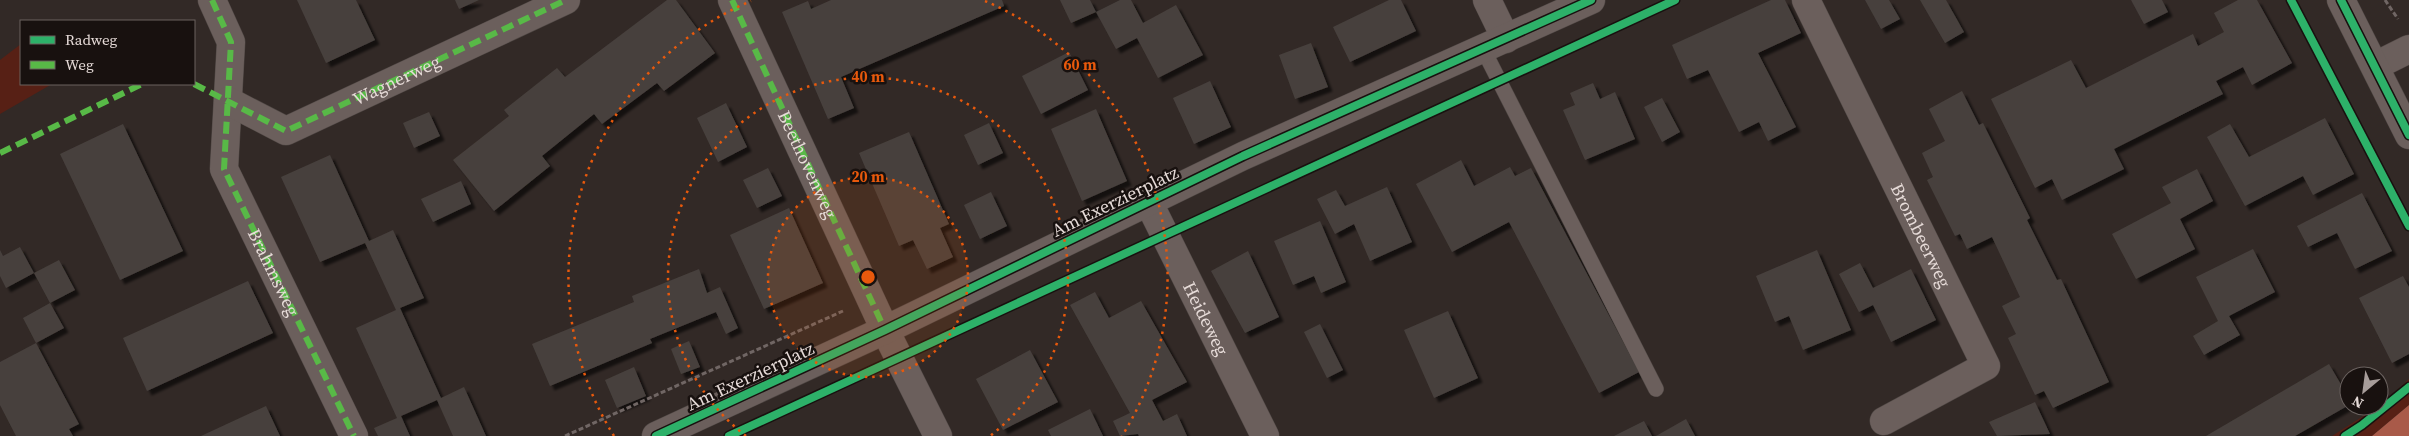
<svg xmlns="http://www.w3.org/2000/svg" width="2409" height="436" viewBox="0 0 2409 436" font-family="'Source Serif 4',serif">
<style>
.green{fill:#572015}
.water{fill:#a95a49}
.building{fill:#47403d;filter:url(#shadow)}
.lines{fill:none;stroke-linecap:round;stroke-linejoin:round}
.service-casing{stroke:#4e4643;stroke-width:16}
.minor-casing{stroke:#4e4643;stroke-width:29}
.tertiary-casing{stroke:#4e4643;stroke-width:29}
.path{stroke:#706664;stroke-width:3;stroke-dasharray:5 2.5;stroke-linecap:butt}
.service{stroke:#6b5f5c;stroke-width:15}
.minor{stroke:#6b5f5c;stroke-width:28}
.tertiary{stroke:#6b5f5c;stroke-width:28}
.quiet{stroke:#58b947;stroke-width:6;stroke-dasharray:12 6;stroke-linecap:butt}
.cycleway-casing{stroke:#18110f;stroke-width:11}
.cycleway{stroke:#2db169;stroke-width:8}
.ring{fill:none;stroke:#e8590c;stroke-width:2.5;stroke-dasharray:2.5 5}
.labels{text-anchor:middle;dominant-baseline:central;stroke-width:5;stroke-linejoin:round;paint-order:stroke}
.street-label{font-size:18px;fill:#e6dbd8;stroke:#18110f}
.centre{fill:#e8590c;stroke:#18110f;stroke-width:2.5}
.ring-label{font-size:15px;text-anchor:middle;font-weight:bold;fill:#e8590c;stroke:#18110f;stroke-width:5;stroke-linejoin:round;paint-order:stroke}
</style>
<defs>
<filter id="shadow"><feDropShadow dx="4.5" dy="4.5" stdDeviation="1" flood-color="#0009"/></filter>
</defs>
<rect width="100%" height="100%" fill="#322926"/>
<path class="green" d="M 21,44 L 21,84 L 52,84 L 0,114 L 0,60 Z
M 2409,379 L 2409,405 L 2372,436 L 2332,436 L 2379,406 Z"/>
<path class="water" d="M 2409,405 L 2409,436 L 2372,436 Z"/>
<path class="building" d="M 297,0 L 356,0 L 375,40 L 326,63 Z
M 455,0 L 479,0 L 459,9 Z
M 667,0 L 676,0 L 715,53 L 664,91 L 657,83 L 602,124 L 594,114 L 542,156 L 550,166 L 494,211 L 453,160 L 509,116 L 504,110 L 557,68 L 565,77 Z
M 831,0 L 1002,0 L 1004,6 L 841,77 L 854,108 L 828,119 L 782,12 L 808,1 L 811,9 Z
M 1060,0 L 1090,0 L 1096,12 L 1071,23 Z
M 1120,0 L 1131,0 L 1143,23 L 1176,5 L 1203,55 L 1158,78 L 1137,38 L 1116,49 L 1096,12 Z
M 1389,0 L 1401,0 L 1416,31 L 1350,62 L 1333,27 Z
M 1771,0 L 1785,0 L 1801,33 L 1758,53 L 1796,127 L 1768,141 L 1759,122 L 1739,132 L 1708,70 L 1687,79 L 1672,45 Z
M 1865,0 L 1889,0 L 1900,19 L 1881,29 Z
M 1920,0 L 1946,0 L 1964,32 L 1945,43 Z
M 2131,0 L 2162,0 L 2168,12 L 2144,24 Z
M 2238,0 L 2257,0 L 2292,63 L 2252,85 L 2243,67 L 2216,81 L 2223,94 L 2114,149 L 2124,169 L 2062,200 L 2052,179 L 2035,188 L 1991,99 L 2071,60 L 2086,88 L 2193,34 L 2198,46 L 2224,32 L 2214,13 Z
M 1311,43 L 1328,87 L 1295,99 L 1279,55 Z
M 1069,52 L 1088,90 L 1041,114 L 1022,76 Z
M 1210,81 L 1231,127 L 1194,144 L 1173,98 Z
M 1593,83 L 1600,99 L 1615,92 L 1635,139 L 1585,160 L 1563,110 L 1575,105 L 1570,93 Z
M 1962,91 L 1979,125 L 1983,123 L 2030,218 L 2027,220 L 2057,280 L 2061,279 L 2109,382 L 2053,408 L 2044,391 L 2035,395 L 2008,338 L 2016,334 L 2002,306 L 2020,297 L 1992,237 L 1967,249 L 1960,234 L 1955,236 L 1927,180 L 1933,177 L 1922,153 L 1945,141 L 1929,109 Z
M 1662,98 L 1680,132 L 1662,142 L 1644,107 Z
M 726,103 L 747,147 L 718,162 L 697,118 Z
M 1096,109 L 1127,181 L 1082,201 L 1051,129 Z
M 429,112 L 440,136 L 414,148 L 403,123 Z
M 2325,118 L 2354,174 L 2313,195 L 2303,176 L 2245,206 L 2207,137 L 2230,124 L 2249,157 Z
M 989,123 L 1003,153 L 978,165 L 964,135 Z
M 123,124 L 183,251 L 120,280 L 60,154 Z
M 909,132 L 949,224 L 940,228 L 953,257 L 927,269 L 913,240 L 899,246 L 859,153 Z
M 330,155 L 369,241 L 393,230 L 424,298 L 400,308 L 441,398 L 464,387 L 486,436 L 453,436 L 437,400 L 401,416 L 410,436 L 378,436 L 374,428 L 397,418 L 356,328 L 396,310 L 365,243 L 320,262 L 281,177 Z
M 1461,160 L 1474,186 L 1510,167 L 1515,176 L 1531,168 L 1639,372 L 1599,393 L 1509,222 L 1452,252 L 1416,184 Z
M 768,168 L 782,196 L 757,208 L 743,180 Z
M 2197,169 L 2213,201 L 2180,219 L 2195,249 L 2136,279 L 2112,234 L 2171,203 L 2162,187 Z
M 461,181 L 471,204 L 433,222 L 421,199 Z
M 1387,187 L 1412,242 L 1370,261 L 1354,224 L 1335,234 L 1317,199 L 1336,190 L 1345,206 Z
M 991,192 L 1007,226 L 980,239 L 964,205 Z
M 2362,193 L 2392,251 L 2355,269 L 2337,233 L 2308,247 L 2297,226 Z
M 789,208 L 823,283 L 764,309 L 730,235 Z
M 1320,221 L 1346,282 L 1321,293 L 1314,276 L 1293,285 L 1274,241 Z
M 20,247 L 34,273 L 59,260 L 75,290 L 50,303 L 34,273 L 6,288 L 0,276 L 0,250 L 3,256 Z
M 2253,249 L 2275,292 L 2229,316 L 2240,335 L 2204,355 L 2193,336 L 2218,321 L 2196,277 Z
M 1817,250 L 1851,330 L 1803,350 L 1789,316 L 1775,322 L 1756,276 Z
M 1248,251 L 1279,317 L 1245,333 L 1211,271 Z
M 1860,263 L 1873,288 L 1911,269 L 1936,320 L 1891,342 L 1873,305 L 1859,312 L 1839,274 Z
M 699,269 L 707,293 L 720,287 L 738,328 L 726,334 L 716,312 L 650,339 L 652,343 L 550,386 L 532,344 L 634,302 L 632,296 Z
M 2403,276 L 2409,287 L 2409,354 L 2392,363 L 2359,298 Z
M 248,281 L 273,333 L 147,391 L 123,338 Z
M 1095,292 L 1109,318 L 1141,301 L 1187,382 L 1152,400 L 1163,421 L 1177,414 L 1187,436 L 1139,436 L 1138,434 L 1120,436 L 1113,421 L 1130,413 L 1070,305 Z
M 50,303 L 64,328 L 36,343 L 23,318 Z
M 1448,311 L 1478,378 L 1434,398 L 1404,330 Z
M 1320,324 L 1343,370 L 1327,378 L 1304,332 Z
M 689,341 L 700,367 L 681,374 L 671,349 Z
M 36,343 L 79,424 L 69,429 L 73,436 L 16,436 L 0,405 L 0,362 Z
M 1030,350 L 1058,402 L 1003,430 L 976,379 Z
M 2329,364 L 2349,398 L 2349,405 L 2295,436 L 2206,436 Z
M 634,367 L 646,396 L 617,408 L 605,380 Z
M 2035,402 L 2050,434 L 1997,436 L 1989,422 Z
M 266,406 L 280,436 L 201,436 Z
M 1090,409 L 1103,436 L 1051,436 L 1048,430 Z
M 1686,419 L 1695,436 L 1656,436 Z
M 1644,421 L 1652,436 L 1614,436 Z"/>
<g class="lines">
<defs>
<path id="service" d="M 1483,49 L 1656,389"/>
<g id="minor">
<path id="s1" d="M 212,0 L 231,42 L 224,169 L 354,436"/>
<path d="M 732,0 L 885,330 L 938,436"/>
<path d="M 1487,0 L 1506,39"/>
<path id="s2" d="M 1806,0 L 1986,366 L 1884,421"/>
<path d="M 2375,66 L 2409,49"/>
<path d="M 228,101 L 286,131 L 566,0"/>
<path id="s3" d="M 1148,201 L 1265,436"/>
<path d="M 656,436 L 885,330 L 1243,156 L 1591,0"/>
</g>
<path id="tertiary" d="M 2341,0 L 2409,135"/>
</defs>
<use href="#service" class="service-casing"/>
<use href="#minor" class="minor-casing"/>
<use href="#tertiary" class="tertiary-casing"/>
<path class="path" d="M 2385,0 L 2398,19
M 565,436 L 843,311"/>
<use href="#service" class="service"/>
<use href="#minor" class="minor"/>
<use href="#tertiary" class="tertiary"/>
<g class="quiet">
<path d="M 212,0 L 231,42 L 224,169 L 354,436"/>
<path id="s4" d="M 732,0 L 885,330"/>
<path id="s5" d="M 194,84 L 286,131 L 566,0"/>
<path d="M 0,153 L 142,84"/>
</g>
<defs>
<path id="cycleway" d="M 2291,0 L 2409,226
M 2341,0 L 2409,135
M 656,436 L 885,330 L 1243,156 L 1591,0
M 729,436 L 1675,0
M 2345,436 L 2362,425 L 2409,387"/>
</defs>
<use href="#cycleway" class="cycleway-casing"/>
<use href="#cycleway" class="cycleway"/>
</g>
<circle cx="868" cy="277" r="100" fill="#e8590c" fill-opacity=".12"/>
<g class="ring">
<circle cx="868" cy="277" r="100"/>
<path d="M746 436A200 200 0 1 1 990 436"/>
<path d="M614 436A300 300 0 0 1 751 1M985 1A300 300 0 0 1 1122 436"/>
</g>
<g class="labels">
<g class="street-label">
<text stroke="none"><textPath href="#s5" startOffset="225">Wagnerweg</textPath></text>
<text stroke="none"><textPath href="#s4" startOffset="181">Beethovenweg</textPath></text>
<text transform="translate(1115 201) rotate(-26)">Am Exerzierplatz</text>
<text stroke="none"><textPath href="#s2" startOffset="262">Brombeerweg</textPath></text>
<text stroke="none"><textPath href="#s1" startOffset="288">Brahmsweg</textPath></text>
<text stroke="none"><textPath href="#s3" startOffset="131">Heideweg</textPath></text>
<text transform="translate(750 376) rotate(-25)">Am Exerzierplatz</text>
</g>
</g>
<circle cx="868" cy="277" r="8" class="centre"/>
<g class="ring-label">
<text x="1080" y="70">60 m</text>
<text x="868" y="82">40 m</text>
<text x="868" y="182">20 m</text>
</g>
<rect x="20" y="20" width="175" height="65" fill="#18110f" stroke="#6a625f"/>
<rect x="30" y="36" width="25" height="8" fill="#2db169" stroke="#6a625f"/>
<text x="65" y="45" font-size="15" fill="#e6dbd8">Radweg</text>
<rect x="30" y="61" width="25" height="8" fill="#58b947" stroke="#6a625f"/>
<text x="65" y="70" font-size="15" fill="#e6dbd8">Weg</text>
<g transform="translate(2364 391) rotate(209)"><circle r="24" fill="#18110f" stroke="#6a625f"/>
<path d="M0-4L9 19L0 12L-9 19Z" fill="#a79d9a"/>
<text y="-8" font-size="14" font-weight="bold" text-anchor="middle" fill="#e6dbd8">N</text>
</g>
</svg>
